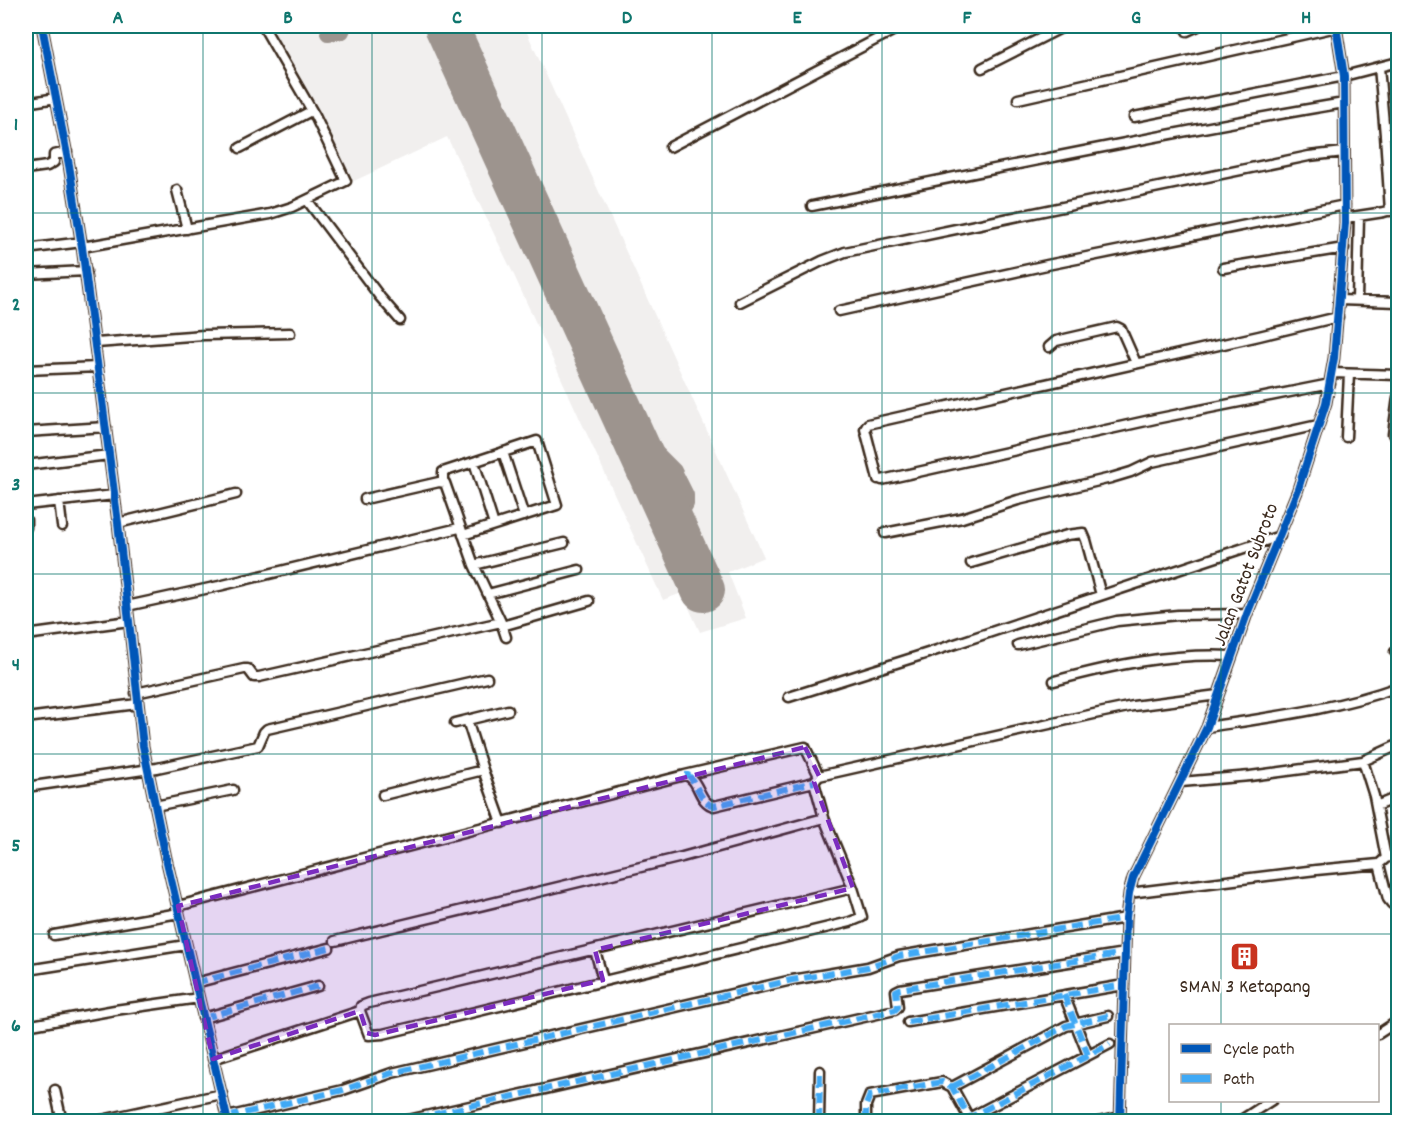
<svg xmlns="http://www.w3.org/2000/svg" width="1424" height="1147" viewBox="0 0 1424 1147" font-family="Dekko,sans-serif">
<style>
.built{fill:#f1efee}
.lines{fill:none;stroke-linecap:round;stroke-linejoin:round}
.taxiway{stroke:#9d948e;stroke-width:16}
.runway{stroke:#9d948e;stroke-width:44}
.minor-casing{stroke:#3b2a1e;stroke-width:13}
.minor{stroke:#fff;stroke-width:8}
.quiet{stroke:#3fa9f5;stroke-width:6;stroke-dasharray:12 6;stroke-linecap:butt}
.cycleway-casing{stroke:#fff;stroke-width:11}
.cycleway{stroke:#0057b8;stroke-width:8}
.marked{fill:#7b2cbf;fill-opacity:0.2;stroke:#7b2cbf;stroke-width:4.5;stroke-dasharray:12 8;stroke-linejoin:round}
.grid{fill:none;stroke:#0f766e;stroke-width:1.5;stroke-opacity:0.55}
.labels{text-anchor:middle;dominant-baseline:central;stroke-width:4.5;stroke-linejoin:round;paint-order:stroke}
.street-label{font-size:20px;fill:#3b2a1e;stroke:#fff}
.poi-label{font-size:20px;fill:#3b2a1e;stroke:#fff}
.neatline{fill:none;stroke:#0f766e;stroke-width:2}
.grid-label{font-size:20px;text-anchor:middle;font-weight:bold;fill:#0f766e}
</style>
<rect width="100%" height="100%" fill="#fff"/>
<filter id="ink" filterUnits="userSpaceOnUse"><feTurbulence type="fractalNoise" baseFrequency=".0167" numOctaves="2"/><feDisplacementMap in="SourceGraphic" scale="12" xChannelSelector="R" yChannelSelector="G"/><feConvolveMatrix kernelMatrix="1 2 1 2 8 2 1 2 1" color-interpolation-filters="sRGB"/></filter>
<g filter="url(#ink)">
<path class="built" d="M 269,26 L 524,26 L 764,557 L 728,572 L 746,618 L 700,632 L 682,593 L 663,600 L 513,273 L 447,137 L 354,181 Z"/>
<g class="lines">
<path class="taxiway" d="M 328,33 L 342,31 L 344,26
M 623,415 L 643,440 L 674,471 L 686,495 L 686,504 L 683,509 L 669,516"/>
<path class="runway" d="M 446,26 L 703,590"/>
<defs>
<path id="minor" d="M 42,26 L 69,165 L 82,247 L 118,523 L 143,746 L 166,858 L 228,1122
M 1187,31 L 1198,26
M 1379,67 L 1385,135 L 1398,133
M 982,68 L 1065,26
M 1018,99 L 1337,27
M 26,103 L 56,98
M 1134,117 L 1344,76 L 1398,62
M 1385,135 L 1390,211
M 670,147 L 902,26
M 240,148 L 311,111
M 26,169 L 47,166 L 54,162 L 54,155 L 67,152
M 177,190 L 187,229
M 307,200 L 380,297 L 400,320
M 812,206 C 989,170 1166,133 1344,103
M 1345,218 L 1384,212 L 1398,208
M 82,247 L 270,214 L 292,207 L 346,181 L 315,116 L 263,26
M 26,249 L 82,242
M 1223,268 L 1344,248
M 26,274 L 86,271
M 1339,300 L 1398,302
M 1357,300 L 1359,216
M 740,302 L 822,261 L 845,252 L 1309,156 L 1344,152
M 839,311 L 1047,265 L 1345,205
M 96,343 L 204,335 L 290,333
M 1049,347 L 1056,341 L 1117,327 L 1121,329 L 1136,363
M 26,370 L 98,367
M 1332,373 L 1398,375
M 26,432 L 106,427
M 1393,434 L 1398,397
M 1346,437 L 1349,374
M 503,452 L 524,516
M 474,462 L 494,525
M 26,465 L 109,455
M 878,479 L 865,429 L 868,424 L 1259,336 L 1338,317
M 882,480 L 1155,419 L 1330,384
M 443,482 L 443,472 L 537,441 L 557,505 L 463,535
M 59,501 L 62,526
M 26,505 L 114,495
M 26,520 L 26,528
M 118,523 L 236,494
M 885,533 L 962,518 L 1018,500 L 1111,478 L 1131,472 L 1152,462 L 1318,425
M 971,563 L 1067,535 L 1083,533 L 1086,540 L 1101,595
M 474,565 L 564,543
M 488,594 L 579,570
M 127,606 L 219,586 L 459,528
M 501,622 L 506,637
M 502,626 L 589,601
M 26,635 L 129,621
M 1018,645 L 1117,621 L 1178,615 L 1247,614
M 1395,652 L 1398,651
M 1054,681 C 1114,665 1169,653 1232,656
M 136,693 L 244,669 L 248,669 L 254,677 L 259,677 L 501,622 L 474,565 L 445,483 L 439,482 L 365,499
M 789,697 L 928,653 L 1280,536
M 26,718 L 137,704
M 467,720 L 483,770
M 455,723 L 508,710
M 1207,727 C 1272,717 1337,709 1398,687
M 1363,761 L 1374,796 L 1386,858
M 685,775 C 700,779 698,803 714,806 L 814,782 L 819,776 L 1094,714 L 1133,706 L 1218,695
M 814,782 L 824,818 L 853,888
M 1181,782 L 1250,776 L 1348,763 L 1363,761 L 1398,745
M 26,787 L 157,768 L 258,746 L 264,732 L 267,729 L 487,678
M 383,795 L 483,770 L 502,823
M 155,806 L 233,790
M 1376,806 L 1398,797
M 1379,864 L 1388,899 L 1392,904 L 1398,903
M 853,888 L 862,917 L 850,922 L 383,1034 L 369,1035 L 360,1011 L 361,1006 L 369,1003 Z
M 1129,893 L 1316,870 L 1379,864 L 1386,858 L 1398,853
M 178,906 L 685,775 L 805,747 L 819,776
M 54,935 L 179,913
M 335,941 L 682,857 L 824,818
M 595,950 L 603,980
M 34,969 L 186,945
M 195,983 L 329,948
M 1064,995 L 1088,1055
M 203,1018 L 318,986
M 908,1022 L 1124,985
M 26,1026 L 115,1010 L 199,998
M 1378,1034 L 1398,1021
M 213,1059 L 360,1011
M 952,1087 L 1066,1026 L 1108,1016
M 55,1090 L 62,1122
M 227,1117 L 343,1090 L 392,1073 L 792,980 L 868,967 L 899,956 L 1126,918
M 92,1122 L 222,1094
M 399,1122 L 895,1010 L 898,1007 L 896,991 L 900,989 L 1125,953
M 819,1122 L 820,1071
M 866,1122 L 866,1105 L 870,1095 L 942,1082 L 952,1087 L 969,1118 L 1110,1044
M 1098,1122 L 1120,1117
M 1120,1122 L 1126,918 L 1129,893 L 1133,878 L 1207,727 L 1247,614 L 1297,492 L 1326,403 L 1334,358 L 1345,223 L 1344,76 L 1336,26
M 1238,1122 L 1272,1100"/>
</defs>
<use href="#minor" class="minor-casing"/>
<use href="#minor" class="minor"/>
<path class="quiet" d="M 685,775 L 688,775 C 698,784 700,803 714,806 L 814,782
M 195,983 L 329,948
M 1064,995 L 1088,1055
M 203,1018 L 318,986
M 908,1022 L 1124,985
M 952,1087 L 1066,1026 L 1108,1016
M 227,1117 L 343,1090 L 392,1073 L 792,980 L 868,967 L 899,956 L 1126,918
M 399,1122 L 895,1010 L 898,1007 L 896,991 L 900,989 L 1125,953
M 819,1122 L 820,1071
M 866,1122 L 866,1105 L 870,1095 L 942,1082 L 952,1087 L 969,1118 L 1110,1044
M 1098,1122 L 1120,1117"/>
<defs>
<path id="cycleway" d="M 42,26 L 69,165 L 82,247 L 118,523 L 143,746 L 166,858 L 228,1122
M 1120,1122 L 1126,918 L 1129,893 L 1133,878 L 1207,727 L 1247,614 L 1297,492 L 1326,403 L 1334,358 L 1345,223 L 1344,76 L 1336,26"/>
</defs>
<use href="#cycleway" class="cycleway-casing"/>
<use href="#cycleway" class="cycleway"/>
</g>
</g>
<path class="marked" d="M 805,747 L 819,776 L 814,782 L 853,888 L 595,950 L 603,980 L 375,1035 L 367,1033 L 360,1011 L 213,1059 L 178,906 Z"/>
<path class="grid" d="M 203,26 L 203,1122M 372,26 L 372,1122M 542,26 L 542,1122M 712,26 L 712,1122M 882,26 L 882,1122M 1052,26 L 1052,1122M 1221,26 L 1221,1026M 26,213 L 1398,213M 26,393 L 1398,393M 26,574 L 1398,574M 26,754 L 1398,754M 26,934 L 1398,934M 1221,1100 L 1221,1122"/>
<defs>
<symbol id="building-square" viewBox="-11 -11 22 22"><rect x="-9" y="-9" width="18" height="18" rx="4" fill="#c8321e" stroke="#fff"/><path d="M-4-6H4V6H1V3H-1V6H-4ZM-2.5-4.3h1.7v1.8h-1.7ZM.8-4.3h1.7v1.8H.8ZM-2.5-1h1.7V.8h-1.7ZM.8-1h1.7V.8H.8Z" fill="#fff"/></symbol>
</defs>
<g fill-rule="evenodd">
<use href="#building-square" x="1228" y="940" width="33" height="33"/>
</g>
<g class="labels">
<g class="street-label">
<text transform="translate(1247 575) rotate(-69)">Jalan Gatot Subroto</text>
</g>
<g class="poi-label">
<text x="1245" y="988">SMAN 3 Ketapang</text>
</g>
</g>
<rect width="1424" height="1147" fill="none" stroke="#fff" stroke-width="66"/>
<rect x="1169" y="1024" width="210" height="78" fill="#ffffff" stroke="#b1aaa5" stroke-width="1.5"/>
<rect x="1181" y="1044" width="30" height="9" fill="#0057b8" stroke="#b1aaa5" stroke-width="1.5"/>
<text x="1223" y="1054" font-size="18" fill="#3b2a1e">Cycle path</text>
<rect x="1181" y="1074" width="30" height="9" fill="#3fa9f5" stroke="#b1aaa5" stroke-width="1.5"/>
<text x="1223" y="1084" font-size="18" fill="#3b2a1e">Path</text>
<rect x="33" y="33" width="1358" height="1081" class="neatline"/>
<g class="grid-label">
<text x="118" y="23">A</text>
<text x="288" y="23">B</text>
<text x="457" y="23">C</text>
<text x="627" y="23">D</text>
<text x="797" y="23">E</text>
<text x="967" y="23">F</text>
<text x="1136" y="23">G</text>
<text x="1306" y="23">H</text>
<text x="16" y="130">1</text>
<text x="16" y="310">2</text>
<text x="16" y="490">3</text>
<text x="16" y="670">4</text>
<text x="16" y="851">5</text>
<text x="16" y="1031">6</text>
</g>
</svg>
